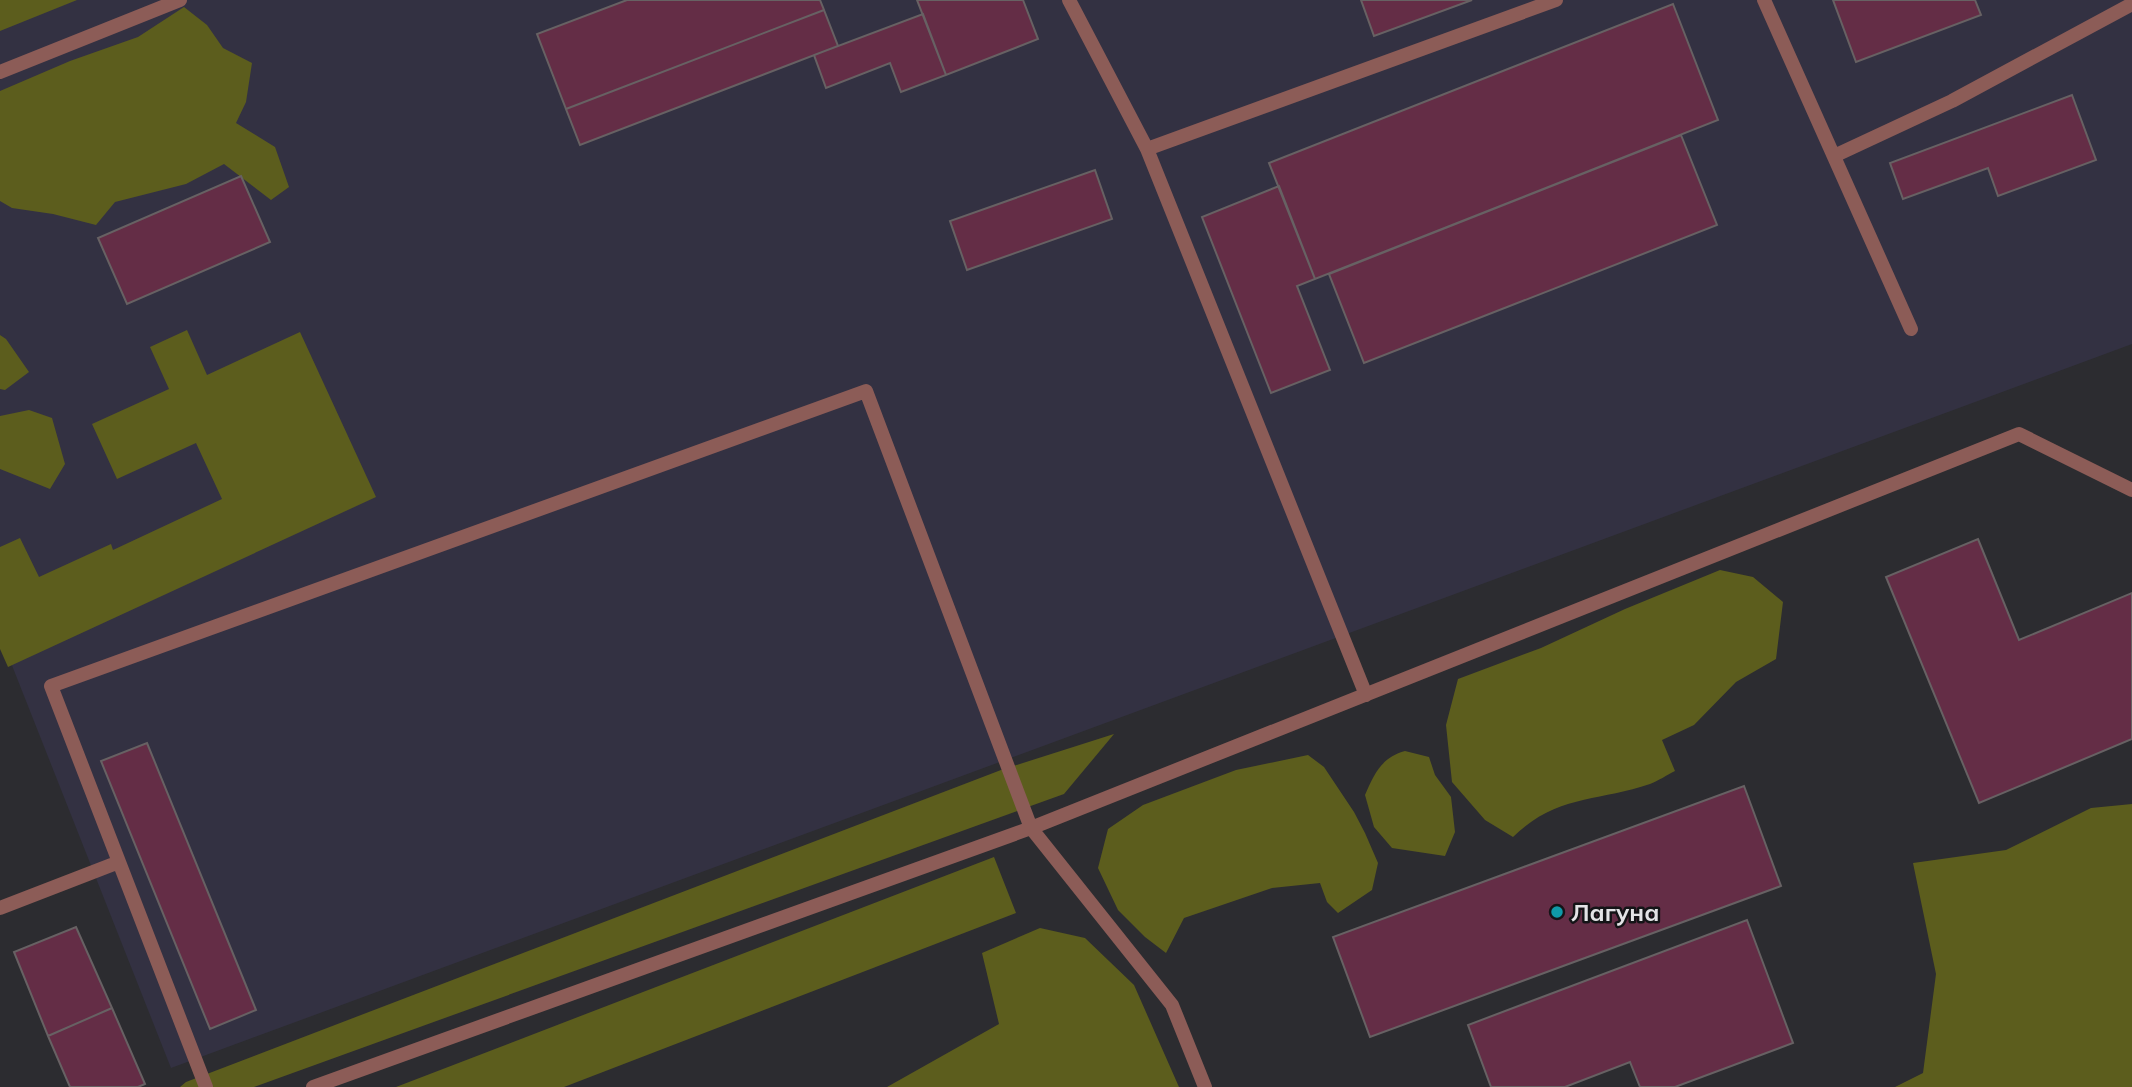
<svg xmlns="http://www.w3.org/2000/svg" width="2132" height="1087" viewBox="0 0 2132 1087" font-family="Mulish,sans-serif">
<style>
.industrial{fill:#333142}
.forest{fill:#5c5d1d}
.building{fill:#642d46;stroke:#676163;stroke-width:2}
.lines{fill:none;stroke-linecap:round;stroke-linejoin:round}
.lane{stroke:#8c5c57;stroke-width:14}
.culture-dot{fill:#0f9aa8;stroke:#141417;stroke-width:2.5}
.labels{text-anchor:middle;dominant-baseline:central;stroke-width:5;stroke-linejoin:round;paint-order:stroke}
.poi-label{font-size:24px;font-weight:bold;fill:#e3e3e6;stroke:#141417;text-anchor:start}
</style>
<rect width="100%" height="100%" fill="#2c2c30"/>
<path class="industrial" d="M 0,0 L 2132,0 L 2132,344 L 171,1068 L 0,635 Z"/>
<path class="forest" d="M 0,0 L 77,0 L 0,31 Z
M 184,7 L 207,25 L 223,48 L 252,63 L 246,102 L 236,123 L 275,147 L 289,187 L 271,200 L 224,164 L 186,184 L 115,202 L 96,225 L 53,214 L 12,208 L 0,201 L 0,91 L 70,61 L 138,37 Z
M 187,330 L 207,375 L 300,332 L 376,497 L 8,667 L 0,649 L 0,547 L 20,538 L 39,577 L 111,544 L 113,550 L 222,499 L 196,443 L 117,479 L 92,424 L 169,389 L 150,347 Z
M 0,335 L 6,339 L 29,372 L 5,390 L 0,389 Z
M 29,410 L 52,418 L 65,464 L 50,489 L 0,469 L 0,416 Z
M 1720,570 L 1753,577 L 1783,602 L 1776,659 L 1736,682 L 1694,725 L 1662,740 L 1675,771 C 1667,775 1658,781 1650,784 C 1598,802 1557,794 1513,837 L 1485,820 L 1452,782 L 1446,725 L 1458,679 L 1541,648 L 1625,609 Z
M 1114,734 L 1064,794 L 254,1087 L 180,1087 L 186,1082 L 1001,770 Z
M 1405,751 L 1429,757 L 1435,775 L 1451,797 L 1455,832 L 1445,856 L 1392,848 L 1374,827 L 1365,795 C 1374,774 1382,757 1405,751 Z
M 1308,755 L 1324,767 L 1354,812 L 1365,833 L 1378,863 L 1372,890 L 1338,913 L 1327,902 L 1320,883 L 1272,888 L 1184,918 L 1166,953 L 1145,937 L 1118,910 L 1098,868 L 1108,829 L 1143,805 L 1236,770 Z
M 2132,804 L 2132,1087 L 1895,1087 L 1923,1073 L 1936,974 L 1913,863 L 2006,850 L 2091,808 Z
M 994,857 L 1016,913 L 564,1087 L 396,1087 Z
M 1040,928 L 1085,938 L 1134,985 L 1179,1087 L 887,1087 L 999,1024 L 982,953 Z"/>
<path class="building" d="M 627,0 L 820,0 L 824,10 L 566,109 L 537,34 Z
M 917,0 L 1023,0 L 1038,39 L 946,75 Z
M 1361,0 L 1472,0 L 1374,36 Z
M 1833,0 L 1975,0 L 1981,15 L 1856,62 Z
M 1673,4 L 1718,120 L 1315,279 L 1269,163 Z
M 824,10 L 838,46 L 580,145 L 566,109 Z
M 923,14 L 946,75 L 901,92 L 890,63 L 826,88 L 814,55 Z
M 2072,95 L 2096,160 L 1998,196 L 1988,168 L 1903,199 L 1890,163 Z
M 1681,135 L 1717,225 L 1364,363 L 1329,274 Z
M 1095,170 L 1112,219 L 967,270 L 950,221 Z
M 241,176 L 270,242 L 127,304 L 98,238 Z
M 1279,186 L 1315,279 L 1297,286 L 1330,370 L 1271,393 L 1202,217 Z
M 1978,539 L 2019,640 L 2132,593 L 2132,739 L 1979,803 L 1886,577 Z
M 147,743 L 256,1010 L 210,1029 L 101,761 Z
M 1744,786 L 1781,886 L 1370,1037 L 1333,937 Z
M 1747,920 L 1793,1043 L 1675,1087 L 1640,1087 L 1630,1062 L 1565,1087 L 1491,1087 L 1468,1025 Z
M 76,927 L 112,1008 L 48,1036 L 14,952 Z
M 112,1008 L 145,1084 L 138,1087 L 70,1087 L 48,1036 Z"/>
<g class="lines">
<path class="lane" d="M 1069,0 L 1147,149
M 1764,0 L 1911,329
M 0,72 L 180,0
M 1834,156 L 1952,101 L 2132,4
M 1366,695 L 1147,149 L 1556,0
M 0,908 L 119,862
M 206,1087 L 51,686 L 866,391 L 1031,828 L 1172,1005 L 1205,1087
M 313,1087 L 1031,828 L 2019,434 L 2132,490"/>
</g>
<circle class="culture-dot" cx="1557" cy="912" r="7"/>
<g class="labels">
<g class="poi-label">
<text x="1571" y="912">Лагуна</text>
</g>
</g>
</svg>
